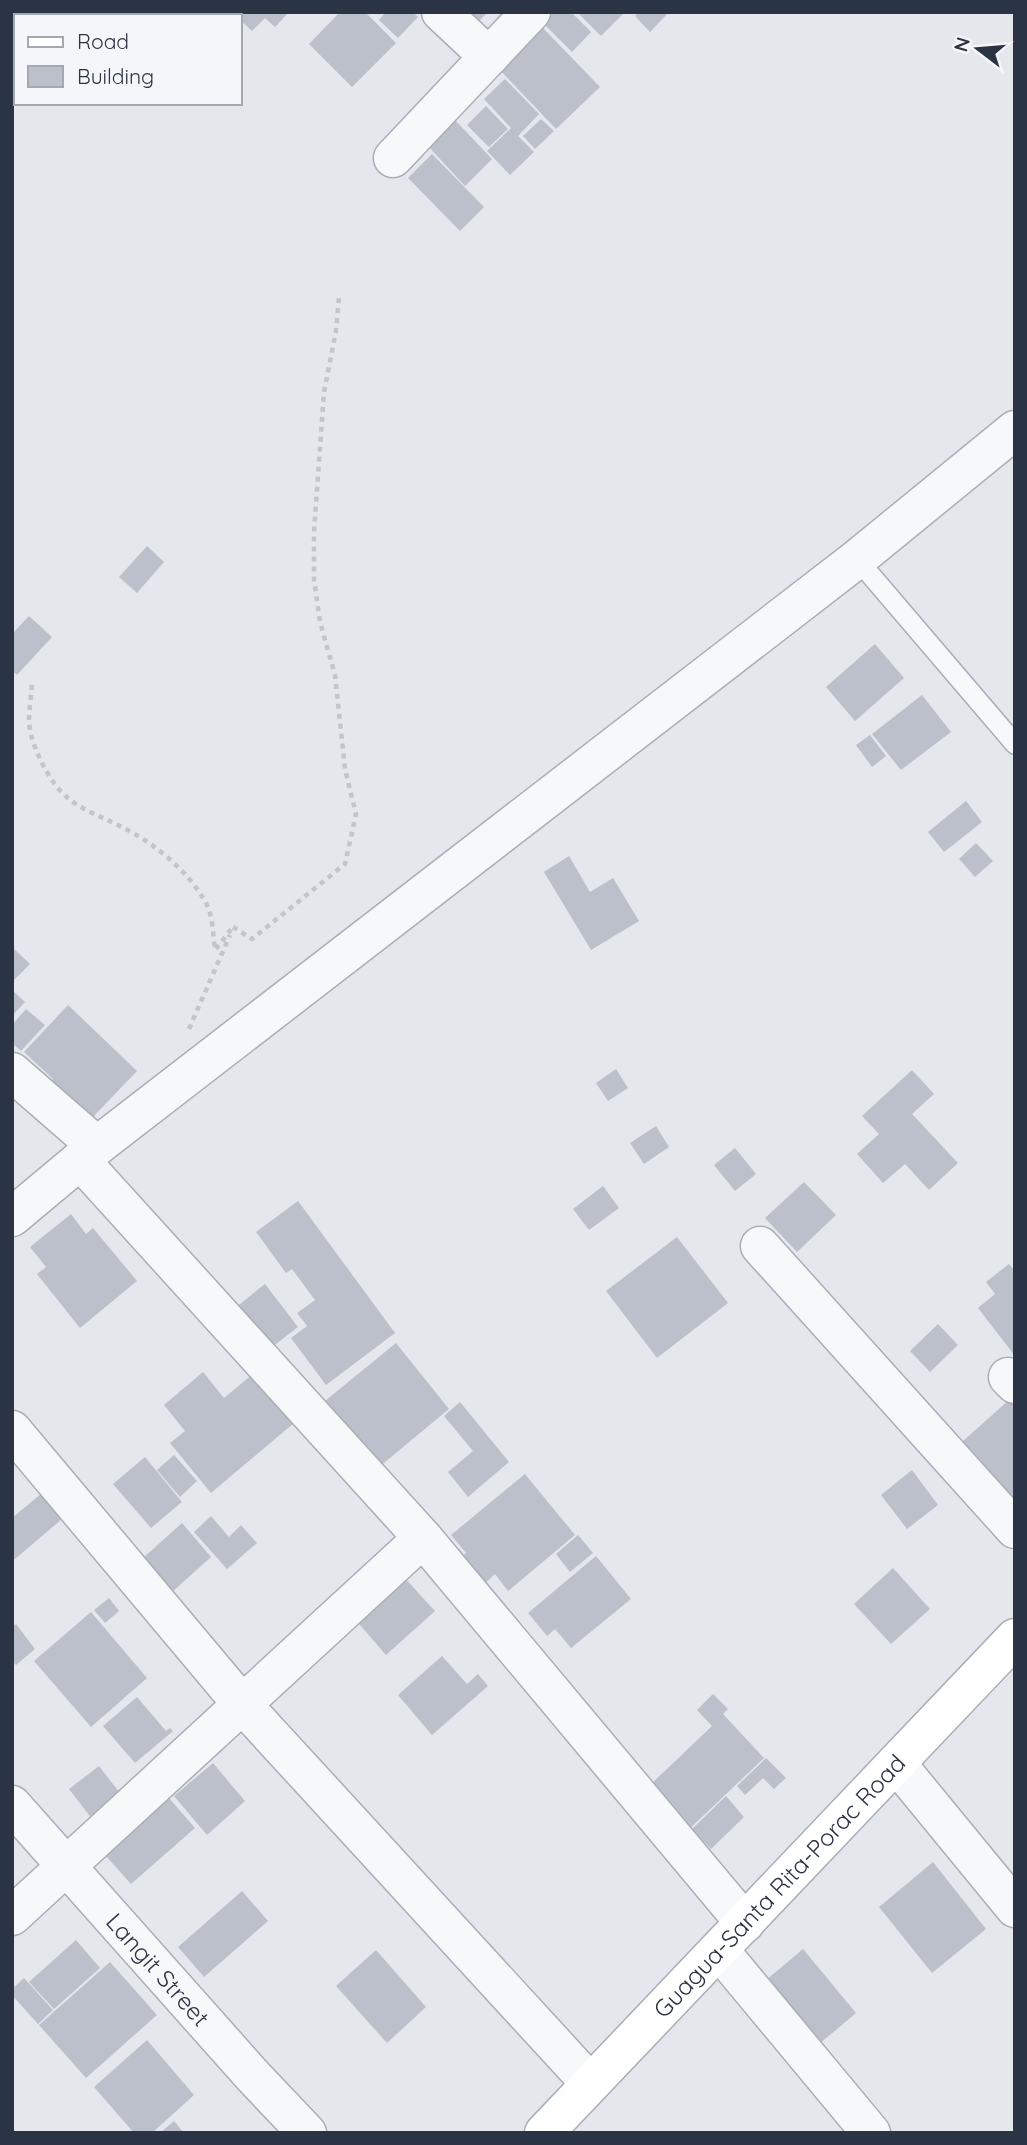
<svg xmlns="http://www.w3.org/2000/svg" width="1027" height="2145" viewBox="0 0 1027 2145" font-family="Quicksand,sans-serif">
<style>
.building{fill:#bbc0ca}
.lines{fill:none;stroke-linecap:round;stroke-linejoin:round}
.lane-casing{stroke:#a9aeb7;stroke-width:22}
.street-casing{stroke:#a9aeb7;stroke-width:41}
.secondary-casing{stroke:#a9aeb7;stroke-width:41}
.path{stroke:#c2c5cb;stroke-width:4.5;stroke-dasharray:5 5;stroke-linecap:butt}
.lane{stroke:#f7f8fa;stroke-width:19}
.street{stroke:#f7f8fa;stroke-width:38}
.secondary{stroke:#fff;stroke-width:38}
.labels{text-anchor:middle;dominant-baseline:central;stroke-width:5;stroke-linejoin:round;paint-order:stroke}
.street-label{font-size:24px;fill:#2b3445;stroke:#f4f6f9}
</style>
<rect width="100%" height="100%" fill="#e4e7ec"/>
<path class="building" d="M 232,12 L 289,12 L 275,27 L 265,18 L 252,31 L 240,20 L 240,16 Z
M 340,12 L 365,12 L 396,43 L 352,87 L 309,44 Z
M 386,12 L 413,12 L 418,17 L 398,38 L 379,20 Z
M 470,12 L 488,12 L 479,21 Z
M 552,12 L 571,12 L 591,32 L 572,52 L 542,22 Z
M 577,12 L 625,12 L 601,36 Z
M 639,12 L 669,12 L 650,32 L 635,16 Z
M 541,26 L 600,87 L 556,129 L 498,68 Z
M 505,79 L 539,114 L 518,136 L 534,152 L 510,175 L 487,151 L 511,128 L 484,99 Z
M 486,106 L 508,129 L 489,147 L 467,125 Z
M 454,119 L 492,159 L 465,186 L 427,145 Z
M 541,119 L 554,131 L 535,149 L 523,136 Z
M 432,154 L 484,207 L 460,231 L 408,178 Z
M 147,546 L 164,562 L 137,593 L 119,577 Z
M 29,616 L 52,637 L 17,675 L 12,671 L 12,634 Z
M 875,644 L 904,678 L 855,721 L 826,687 Z
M 922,695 L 951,732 L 901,770 L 872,734 Z
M 870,735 L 886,756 L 872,767 L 856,745 Z
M 966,801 L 982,822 L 944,852 L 928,832 Z
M 976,843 L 993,861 L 975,877 L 959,859 Z
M 569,856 L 590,892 L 613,878 L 639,921 L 591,950 L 544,872 Z
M 12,947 L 30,964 L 12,982 Z
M 12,990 L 25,1002 L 12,1016 Z
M 68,1005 L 137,1071 L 93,1117 L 73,1098 L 60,1111 L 41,1093 L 53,1079 L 24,1052 Z
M 26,1009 L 45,1025 L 21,1051 L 12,1043 L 12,1025 Z
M 616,1069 L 628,1088 L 608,1101 L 596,1083 Z
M 912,1070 L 934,1094 L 912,1114 L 958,1163 L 929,1190 L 905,1164 L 883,1183 L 857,1154 L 879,1134 L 862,1116 Z
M 656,1126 L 669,1147 L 644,1164 L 630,1143 Z
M 735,1148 L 756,1174 L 735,1191 L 714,1165 Z
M 804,1182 L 836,1215 L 797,1252 L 765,1218 Z
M 603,1186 L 619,1208 L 589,1230 L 573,1209 Z
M 298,1201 L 395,1333 L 326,1385 L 291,1338 L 307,1326 L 297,1313 L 315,1300 L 292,1269 L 286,1273 L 256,1232 Z
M 71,1214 L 86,1234 L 93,1228 L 137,1281 L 80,1328 L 37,1274 L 46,1267 L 30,1247 Z
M 677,1237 L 728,1303 L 657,1358 L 606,1291 Z
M 1009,1264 L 1015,1271 L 1015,1356 L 978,1308 L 995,1294 L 986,1282 Z
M 265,1284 L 298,1327 L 267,1351 L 234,1309 Z
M 938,1324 L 958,1345 L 930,1372 L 910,1351 Z
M 396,1343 L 449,1409 L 379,1467 L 325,1401 Z
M 203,1372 L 224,1398 L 253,1374 L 294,1423 L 211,1493 L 170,1443 L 185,1431 L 164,1405 Z
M 1010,1399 L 1015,1405 L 1015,1519 L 953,1450 Z
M 460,1402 L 509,1462 L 468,1497 L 448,1472 L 473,1451 L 444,1416 Z
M 174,1455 L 197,1481 L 180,1497 L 157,1470 Z
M 145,1457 L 182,1502 L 151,1528 L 113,1484 Z
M 912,1470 L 938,1505 L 907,1529 L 881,1495 Z
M 525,1474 L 575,1535 L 508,1591 L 495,1574 L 481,1587 L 458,1560 L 466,1553 L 451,1535 Z
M 41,1494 L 62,1519 L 15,1559 L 12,1556 L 12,1518 Z
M 211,1516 L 229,1537 L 241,1525 L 257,1543 L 227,1569 L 194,1532 Z
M 182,1523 L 211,1557 L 172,1592 L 142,1559 Z
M 578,1535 L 593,1553 L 570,1572 L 556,1554 Z
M 596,1556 L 631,1599 L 571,1648 L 555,1629 L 547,1636 L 528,1613 Z
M 893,1568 L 930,1609 L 891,1644 L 854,1604 Z
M 401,1574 L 435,1611 L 386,1655 L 353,1617 Z
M 109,1598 L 119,1611 L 105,1623 L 94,1610 Z
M 91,1612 L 147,1678 L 91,1727 L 34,1661 Z
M 16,1624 L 35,1649 L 16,1665 L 12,1661 L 12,1627 Z
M 442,1656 L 467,1684 L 478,1674 L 488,1686 L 432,1735 L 398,1695 Z
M 713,1694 L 728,1709 L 723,1714 L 764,1758 L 683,1835 L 647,1788 L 712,1726 L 697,1710 Z
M 137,1697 L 166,1731 L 170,1728 L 173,1731 L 135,1763 L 103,1726 Z
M 766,1758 L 786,1778 L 774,1789 L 763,1778 L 745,1795 L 737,1786 Z
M 213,1763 L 245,1801 L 207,1835 L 174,1796 Z
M 99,1766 L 126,1801 L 96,1824 L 69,1789 Z
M 726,1796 L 744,1817 L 711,1849 L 692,1829 Z
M 169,1798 L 195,1828 L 131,1884 L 105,1855 Z
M 933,1862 L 986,1929 L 932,1973 L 879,1907 Z
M 242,1891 L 268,1921 L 204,1977 L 178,1947 Z
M 76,1940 L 100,1968 L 54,2009 L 29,1982 Z
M 803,1949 L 856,2013 L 812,2050 L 759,1986 Z
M 376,1950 L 426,2007 L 387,2043 L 336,1986 Z
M 110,1962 L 157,2015 L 86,2078 L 39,2025 Z
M 24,1978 L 53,2010 L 38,2024 L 12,1995 L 12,1989 Z
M 147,2040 L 194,2095 L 152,2133 L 134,2133 L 94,2087 Z
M 174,2121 L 184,2133 L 160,2133 Z"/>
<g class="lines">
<defs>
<path id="lane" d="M 857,559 L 1015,744"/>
<g id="street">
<path d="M 441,12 L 489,57"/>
<path d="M 393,158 L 531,12"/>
<path d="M 12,1072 L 97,1146"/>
<path d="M 80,1160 L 423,1538 L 745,1923"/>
<path d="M 12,1217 L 97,1146 L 857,559 L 1015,430"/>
<path d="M 760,1246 L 1015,1529"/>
<path d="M 1008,1377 L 1015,1384"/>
<path d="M 12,1430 L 242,1704 L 590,2083"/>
<path d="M 896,1763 L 1015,1908"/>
<path id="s1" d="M 12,1805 L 252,2075 L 307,2133"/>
<path d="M 12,1916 L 423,1538"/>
<path d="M 719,1950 L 871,2133"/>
</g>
<g id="secondary">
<path id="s2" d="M 544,2133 L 1015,1638"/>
</g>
</defs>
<use href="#lane" class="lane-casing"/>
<use href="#street" class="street-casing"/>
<use href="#secondary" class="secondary-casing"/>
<path class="path" d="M 32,685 C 31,697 29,710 29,722 C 30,736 36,751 42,763 C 66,811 91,809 133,833 C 161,849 190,874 206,903 C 213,915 213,936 215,950 L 233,927
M 233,927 L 252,939 L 345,864 L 356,814 L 345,769 L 335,675 L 320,622 L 314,580 L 314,532 L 324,392 L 336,331 L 339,297
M 189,1029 L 230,935"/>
<use href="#lane" class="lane"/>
<use href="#street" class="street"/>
<use href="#secondary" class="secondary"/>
</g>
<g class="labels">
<g class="street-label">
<text stroke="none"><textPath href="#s2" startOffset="341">Guagua-Santa Rita-Porac Road</textPath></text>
<text stroke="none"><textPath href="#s1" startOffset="220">Langit Street</textPath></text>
</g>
</g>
<rect width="1027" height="2145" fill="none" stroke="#2b3445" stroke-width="28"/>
<rect x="14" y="14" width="228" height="91" fill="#f4f6f9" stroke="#a4a8b1" stroke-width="2"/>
<rect x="28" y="37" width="35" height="10" fill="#ffffff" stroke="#a4a8b1" stroke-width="2"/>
<text x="77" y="49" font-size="21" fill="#2b3445">Road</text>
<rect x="28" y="66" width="35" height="21" fill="#bbc0ca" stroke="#a4a8b1" stroke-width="2"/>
<text x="77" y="84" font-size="21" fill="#2b3445">Building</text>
<g transform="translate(978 49) rotate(286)" stroke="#f4f6f9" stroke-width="5" paint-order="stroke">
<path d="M0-5L12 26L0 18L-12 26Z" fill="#2b3445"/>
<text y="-10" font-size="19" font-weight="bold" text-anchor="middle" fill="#2b3445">N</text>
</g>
</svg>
